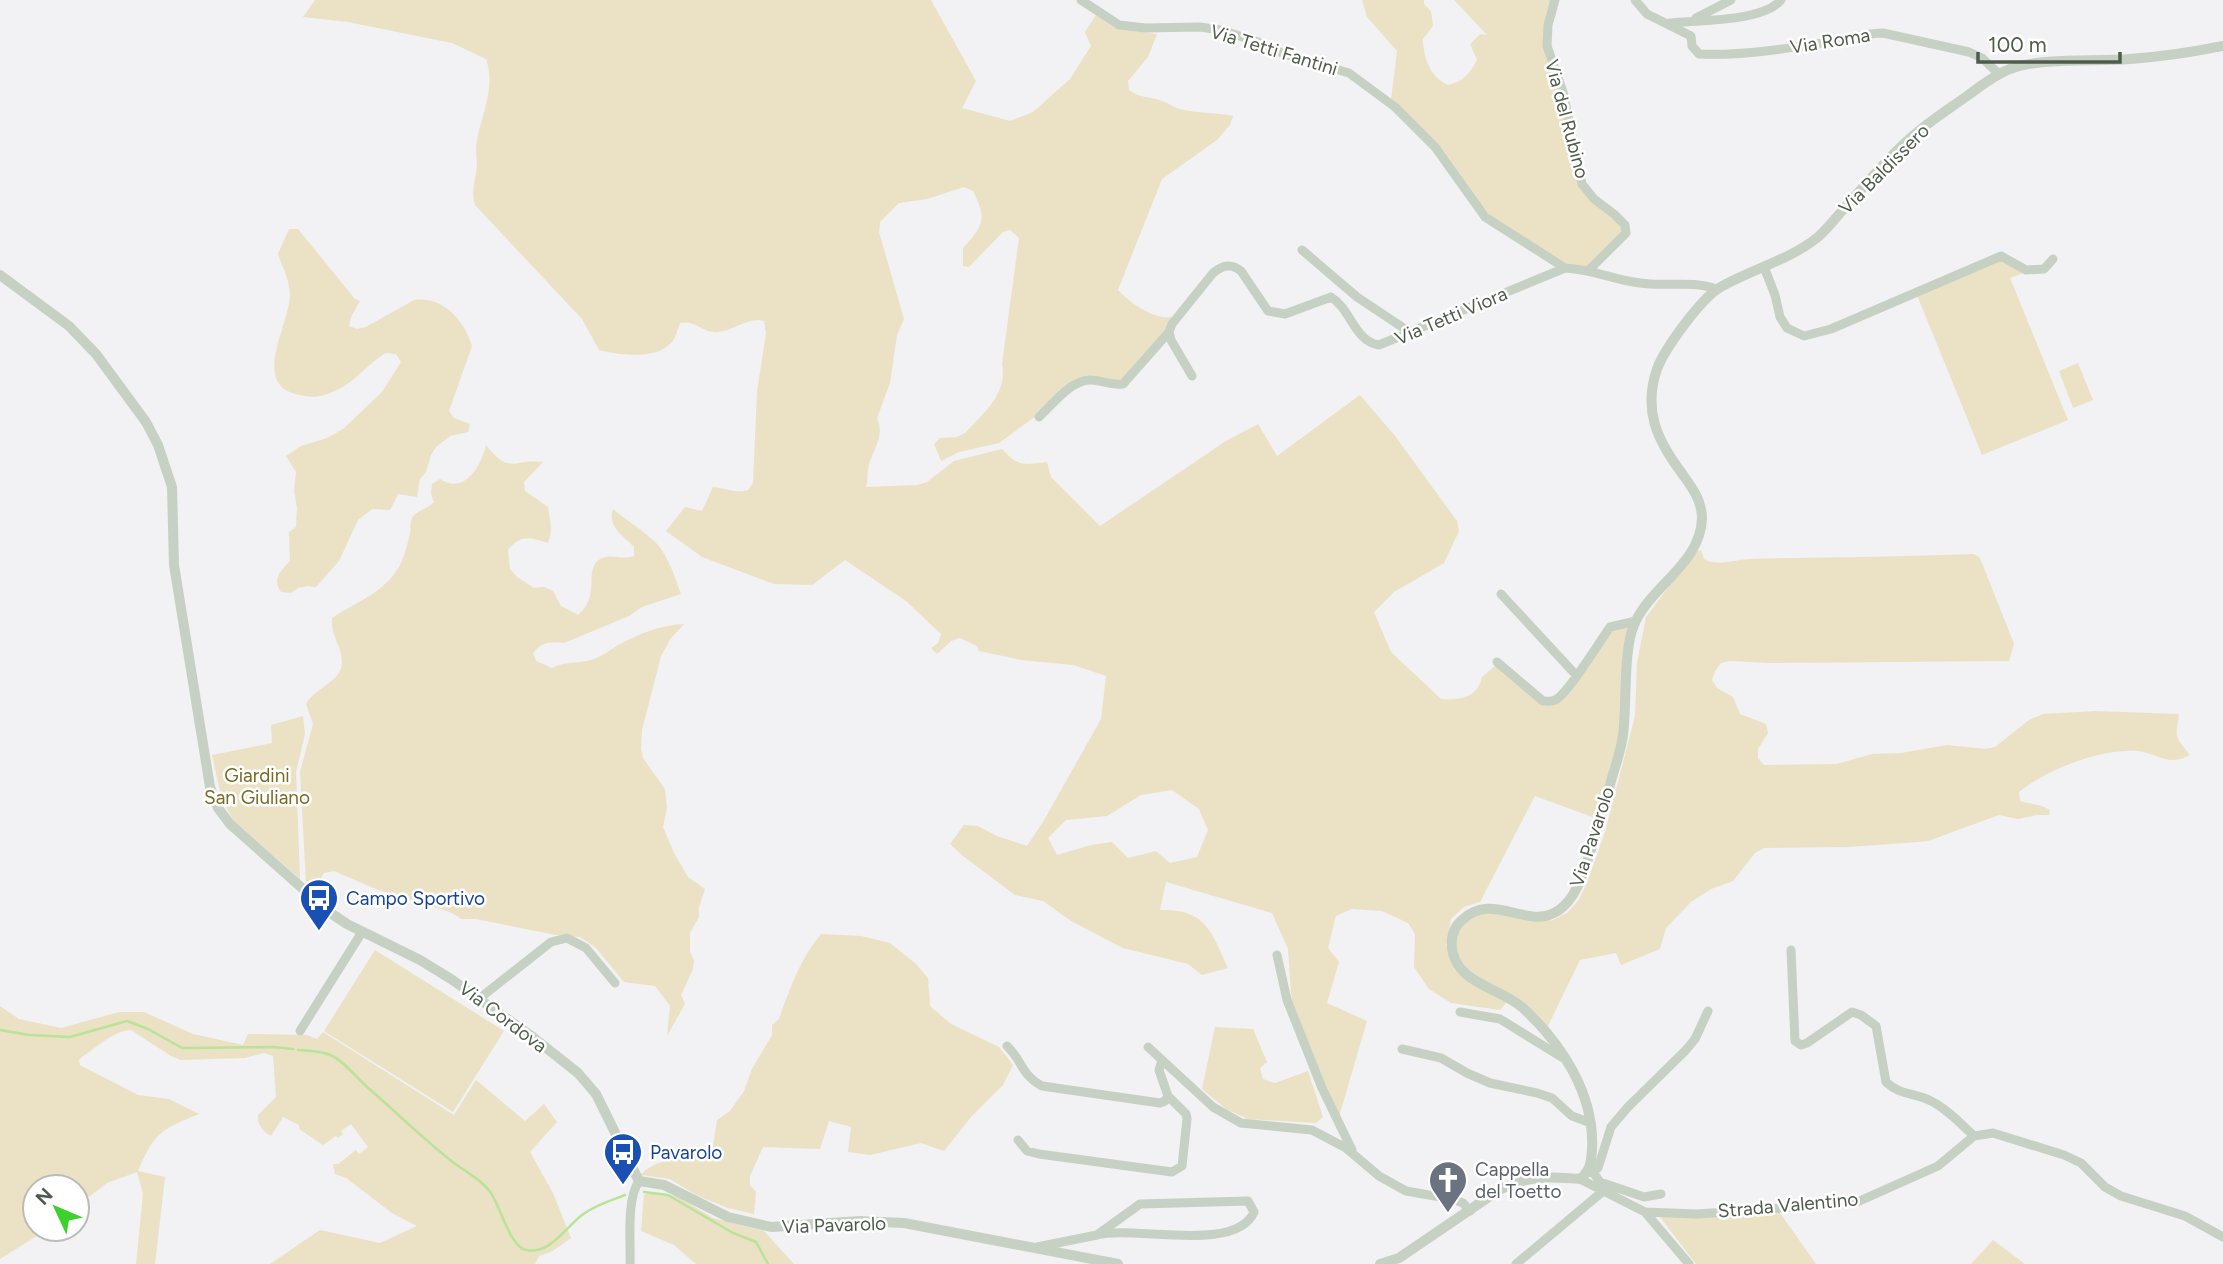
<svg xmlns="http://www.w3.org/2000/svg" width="2223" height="1264" viewBox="0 0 2223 1264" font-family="Figtree,sans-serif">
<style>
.green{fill:#ebe1c5;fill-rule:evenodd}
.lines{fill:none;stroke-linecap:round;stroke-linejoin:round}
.stream{stroke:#b9e397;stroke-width:2.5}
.minor{stroke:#c6d1c3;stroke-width:9}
.tertiary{stroke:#c6d1c3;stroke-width:10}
.labels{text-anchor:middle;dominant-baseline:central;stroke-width:5;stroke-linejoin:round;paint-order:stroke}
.street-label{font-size:19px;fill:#4e5c4b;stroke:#fff}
.park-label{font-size:19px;fill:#776a22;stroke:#fff}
.transit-label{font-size:19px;fill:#164399;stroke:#fff;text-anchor:start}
.worship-label{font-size:19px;fill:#5b616d;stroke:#fff;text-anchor:start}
</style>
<rect width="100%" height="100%" fill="#f2f1f3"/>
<path class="green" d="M 315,0 L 931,0 L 976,81 L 962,108 L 1010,121 L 1033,112 L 1070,79 L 1091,46 L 1085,32 L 1096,15 L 1117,29 L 1157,34 L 1148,57 L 1128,81 L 1129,90 C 1140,98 1147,96 1159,100 C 1168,102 1175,109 1184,110 C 1201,114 1216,112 1233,116 L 1230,125 L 1217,140 L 1162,179 L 1118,290 C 1130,303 1154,320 1172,317 L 1167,330 L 1122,381 L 1113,383 L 1091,376 L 999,443 L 959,452 L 941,461 L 934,444 L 940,438 L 957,437 L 965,433 C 984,413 1008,393 1002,364 L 1019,238 L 1010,230 L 1003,232 L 969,267 L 963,266 L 963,248 C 984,225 987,219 973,191 L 964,187 L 927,199 L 899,203 L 880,222 L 879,232 L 904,319 L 897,335 L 890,383 L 877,418 C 886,437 871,451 868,469 C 867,476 868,481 866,487 L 917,485 L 927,482 L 954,461 L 1002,449 C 1018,467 1024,465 1047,462 L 1051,477 L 1100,526 L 1226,441 L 1258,424 L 1277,456 L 1360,395 L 1395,436 L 1457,521 L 1459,531 L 1444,563 L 1394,592 L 1374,612 L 1391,652 L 1441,699 C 1459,700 1477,699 1482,677 L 1496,665 L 1551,704 L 1611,629 L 1629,625 L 1620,736 L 1595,818 L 1535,796 L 1480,902 L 1464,907 L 1451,919 L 1446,945 L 1452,963 L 1507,1002 L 1500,1010 L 1451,1003 L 1429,989 L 1414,967 L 1415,934 L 1408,923 L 1382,911 L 1352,909 L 1336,916 L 1328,948 L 1339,962 L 1327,1003 L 1367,1021 L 1339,1117 L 1323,1087 L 1292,1007 L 1288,949 L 1272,913 L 1166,882 L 1160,910 C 1206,909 1211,931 1228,968 L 1202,975 L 1188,964 L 1123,948 L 1071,921 L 1043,901 L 1015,895 L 963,856 L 950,844 L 964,825 L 978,826 L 997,836 L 1027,846 L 1043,822 L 1101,719 L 1106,676 L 1073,665 L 1021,660 L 979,651 L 977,646 L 960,638 L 951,641 L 937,654 L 931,648 L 938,643 L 941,634 L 906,601 L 845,560 L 812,585 L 774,584 L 702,557 L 666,531 L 685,507 L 702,511 L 713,487 C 726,488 736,494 748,490 L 753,483 L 757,392 L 766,333 L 764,321 C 748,316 730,334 713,332 C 700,330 694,320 680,323 C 677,330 676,338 671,343 C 656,360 619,355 599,350 L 582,319 L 475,205 C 471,191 475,181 477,167 C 477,158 475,148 477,140 C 482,113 496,87 486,59 L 452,43 L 348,22 L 303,17 ZM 1172,790 L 1199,809 L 1208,830 L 1197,857 L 1170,863 L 1156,851 L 1128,858 L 1112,842 L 1091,845 L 1057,855 L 1048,838 L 1066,820 L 1107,816 L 1141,795 Z
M 1362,0 L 1424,0 L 1424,4 L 1431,11 L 1433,26 L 1423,39 C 1423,57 1430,77 1448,85 C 1463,82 1470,73 1477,60 L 1470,44 L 1480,34 L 1487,35 L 1454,0 L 1554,0 L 1546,36 L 1562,92 L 1582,184 L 1614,214 L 1625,233 L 1588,269 L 1565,267 L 1498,226 L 1458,176 L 1391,100 L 1397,51 L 1367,17 Z
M 289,229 L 298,229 L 355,299 L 360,301 L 351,317 L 349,326 L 357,329 L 366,327 L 414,300 C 443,296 464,320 472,346 L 449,411 L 454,418 L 470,424 L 468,432 L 450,436 L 436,447 L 431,455 L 426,472 L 420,479 L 417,497 L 398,494 L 390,510 L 372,509 L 358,520 L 339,561 L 316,587 L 307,586 L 298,588 L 291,593 L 281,592 C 272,578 280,572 290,561 L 289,532 L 296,527 L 297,508 L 294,491 L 296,472 L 286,456 L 301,446 L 327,438 L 343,429 L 382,392 L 401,362 L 396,354 L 386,353 C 369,362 357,380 339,389 C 320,398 312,399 292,393 C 254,380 289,324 290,296 C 290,280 283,269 278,254 Z
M 2001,256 L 2026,272 L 2010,278 L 2068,420 L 1982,455 L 1917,295 Z
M 2078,363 L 2093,400 L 2073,408 L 2059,371 Z
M 486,445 C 510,476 514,458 543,462 L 524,482 L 525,491 L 548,507 C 550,521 553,529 548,543 C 531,537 520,534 508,550 L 510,569 L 517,577 L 534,588 L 544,587 L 553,591 L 561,606 L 578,615 C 584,609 588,604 590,596 C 594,583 586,561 606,557 C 615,555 622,560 634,556 L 634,547 C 623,535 607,527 613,509 C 626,520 640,528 653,540 C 667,552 675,577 681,594 L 642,607 L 629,616 L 564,643 C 551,641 541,642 533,653 L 536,661 L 552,668 C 565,661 580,664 594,659 C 603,656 610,650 618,645 C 639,634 660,625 684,624 L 671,638 L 661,656 L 642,730 L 641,749 L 643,758 L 665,789 L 667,808 L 663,827 L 674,853 L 688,877 L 705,889 L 699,907 L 699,917 L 690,933 L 690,952 L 694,960 L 693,969 L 681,995 L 685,1004 L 667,1036 L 670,1006 L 655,986 L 624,982 L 596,948 L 580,937 L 556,935 L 476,919 L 462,919 L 450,912 L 378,890 L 334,871 L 324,873 L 314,889 L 306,883 L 300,772 L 313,724 L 306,704 C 314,688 342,682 342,662 C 342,646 330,635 332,618 C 356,602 385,593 400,565 C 403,561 409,539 410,534 C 411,529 410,522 412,518 C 417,510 428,509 434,502 L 431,494 L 432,484 L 440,479 C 464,495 481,467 486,445 Z
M 1701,550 L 1704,559 C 1716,567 1737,559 1752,559 C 1826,557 1900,557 1974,554 L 1980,558 L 2014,644 L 2009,661 L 1770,663 L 1730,661 L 1721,663 L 1715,671 L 1712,680 L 1717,688 L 1733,697 L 1740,714 L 1766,724 L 1768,733 L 1758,749 L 1758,758 L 1764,765 L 1837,764 L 1872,754 L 1901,753 L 1947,745 L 1986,749 L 1995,747 L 2029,720 L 2043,714 L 2095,711 L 2179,714 C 2176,740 2173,733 2190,755 C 2168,767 2160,754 2138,751 C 2102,748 2047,769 2019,792 L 2020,801 L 2042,806 L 2050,810 L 2049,815 L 2037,815 L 2018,819 L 1999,815 L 1928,841 L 1918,842 L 1849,847 L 1764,848 L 1755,853 L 1733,881 L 1711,889 L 1691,902 L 1666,928 L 1660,949 L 1621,965 L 1616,953 L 1580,960 L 1547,1028 L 1469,973 L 1455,950 L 1459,927 L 1481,912 L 1549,918 L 1551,921 L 1567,913 L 1578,901 L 1587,883 L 1605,832 L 1635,716 L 1637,663 L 1646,617 L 1695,552 Z
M 303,716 L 305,734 L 296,772 L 300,879 L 234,821 L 222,800 L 212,755 L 272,743 L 271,725 Z
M 821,934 L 861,936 L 890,943 L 916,964 L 928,978 L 930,1006 L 951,1024 L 999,1047 L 1013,1065 L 1003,1085 L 971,1117 L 944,1151 L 921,1143 L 870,1155 L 848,1152 L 851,1127 L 829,1121 L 820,1149 L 763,1147 L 750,1176 L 750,1185 L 756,1192 L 754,1214 L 728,1208 L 696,1195 L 670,1179 L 641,1175 C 653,1158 693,1156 711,1160 L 717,1120 L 730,1111 L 744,1091 L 752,1069 L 772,1035 L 772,1025 L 779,1019 C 790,988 800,959 821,934 Z
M 375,950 L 504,1031 L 453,1112 L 324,1031 Z
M 0,1006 L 19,1019 L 61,1028 L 119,1012 L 144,1012 L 193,1034 L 243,1045 L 248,1034 L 307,1035 L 317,1039 L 323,1032 L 454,1115 L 476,1080 L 525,1121 L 544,1104 L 557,1122 L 530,1152 L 553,1193 L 571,1238 L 551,1252 L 539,1256 L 535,1264 L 270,1264 L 320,1230 L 380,1243 L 417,1226 L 392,1213 L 346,1178 L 335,1174 L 333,1164 L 338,1164 L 356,1150 L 359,1154 L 368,1147 L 351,1124 L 341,1131 L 343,1134 L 338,1138 L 336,1136 L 323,1145 L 299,1129 L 299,1125 L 283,1117 L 271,1136 C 263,1131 257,1125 258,1115 L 276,1097 L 273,1056 L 264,1053 L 245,1058 L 181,1060 L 171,1056 L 131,1030 C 113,1031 97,1047 82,1057 L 79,1060 L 80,1065 L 138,1095 L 169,1099 L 199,1114 C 160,1130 155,1132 138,1171 L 165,1177 L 155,1264 L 136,1264 L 143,1194 L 137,1172 L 107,1183 L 77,1206 L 77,1187 L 35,1187 L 35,1229 L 48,1229 L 0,1259 Z
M 1215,1027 L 1253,1029 L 1267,1062 L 1260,1068 L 1263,1079 L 1275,1083 L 1308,1071 L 1323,1117 L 1316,1123 L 1248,1119 L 1226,1109 L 1202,1089 Z
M 648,1193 L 665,1196 L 668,1194 L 680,1198 L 713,1218 L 764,1231 L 794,1264 L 696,1264 L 674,1245 L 641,1231 L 644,1195 Z
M 1780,1213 L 1816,1264 L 1696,1264 L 1660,1217 Z
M 1993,1240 L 2025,1264 L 1971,1264 Z"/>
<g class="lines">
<path class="stream" d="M 0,1030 L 29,1035 L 70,1037 L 127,1021 L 148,1029 L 182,1048 L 274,1047 L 293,1049
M 298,1050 C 307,1051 321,1051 330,1055 C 343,1060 355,1076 366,1086 C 395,1111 423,1139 454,1163 C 466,1172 482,1180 491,1193 C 500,1206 510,1247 526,1250 C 550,1255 566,1227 582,1215 C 595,1205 610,1201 625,1195
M 644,1192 L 668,1195 L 733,1233 L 756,1242 L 768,1264"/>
<path class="minor" d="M 1081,0 L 1119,25 L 1145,28 L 1200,27 L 1221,30 L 1258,42 L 1284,54 L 1349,73 L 1395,107 L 1435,147 L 1485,217 L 1565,268
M 1555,0 L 1548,25 L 1547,46 L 1563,92 L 1582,184 L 1594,199 L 1614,214 L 1625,225 L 1626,233 L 1589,270
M 1635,0 L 1647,14 L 1691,36 L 1692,46 L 1699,54 C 1744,56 1790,48 1835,41 C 1851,39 1866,33 1883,33 L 1969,52 L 1982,58 L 1999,74
M 1696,18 L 1731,0
M 1670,23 C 1698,20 1763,22 1781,0
M 1302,250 L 1357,297 L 1411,333
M 1764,267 L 1775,295 L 1780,317 L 1787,328 L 1804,336 L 1831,329 L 2001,256 L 2026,270 L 2044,269 L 2053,259
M 1169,332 L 1171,340 L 1192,376
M 1039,417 C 1052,405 1070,381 1089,380 C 1100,379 1109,386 1123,384 L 1169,332 L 1172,324 L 1213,273 C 1223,265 1231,263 1241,271 L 1268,311 L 1285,314 L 1331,297 C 1351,309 1354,341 1379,345 L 1565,268 C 1592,269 1614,280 1640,283 C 1665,287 1692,280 1716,289
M 1501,594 L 1576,675
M 1497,662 L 1543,701 C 1547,701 1551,702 1555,700 C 1567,695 1600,641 1610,627 L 1636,621
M 1791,950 L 1795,1041 L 1801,1045 L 1807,1043 L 1852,1012 L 1861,1015 L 1876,1026 L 1886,1082 C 1899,1095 1916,1093 1931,1101 C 1947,1109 1961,1124 1974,1136
M 1277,955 L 1287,1000 L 1322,1088 L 1352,1150
M 480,998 L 551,942 L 567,938 L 586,948 L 615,983
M 1460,1012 L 1500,1019 L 1563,1058
M 300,1031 L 362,932
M 1007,1046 C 1023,1061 1020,1074 1042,1086 L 1160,1103 L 1165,1101 L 1168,1096 L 1159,1070 L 1162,1060
M 1148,1047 L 1213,1107 L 1241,1123 L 1312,1130 L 1346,1148 L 1379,1176 L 1406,1191 L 1452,1199 L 1463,1203 L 1470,1211
M 1402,1049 L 1441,1058 L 1467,1073 L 1490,1083 L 1537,1093 L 1552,1098 L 1572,1116 L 1591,1123
M 1018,1140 L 1027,1151 L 1039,1154 L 1172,1172 L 1182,1166 L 1187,1119 L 1186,1114 L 1168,1096
M 1593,1172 L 1600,1182 L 1644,1197 L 1661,1194
M 1588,1173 L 1598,1168 L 1611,1127 L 1628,1107 L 1686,1050 L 1695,1039 L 1708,1011
M 1580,1179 L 1645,1212 L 1689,1264
M 1645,1212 L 1697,1214 L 1855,1203 L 1938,1166 L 1974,1136 L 1993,1133 L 2064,1155 L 2081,1163 L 2105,1187 L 2121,1196 L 2185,1216 L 2223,1237
M 1037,1247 L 1097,1235 L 1140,1204 L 1248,1201 L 1254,1212 C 1236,1254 1132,1225 1097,1235
M 630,1264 C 631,1241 626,1200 639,1181
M 1516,1264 L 1602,1192"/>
<path class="tertiary" d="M 0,275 L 69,326 L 96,354 L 146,422 L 158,445 L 172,487 L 174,565 L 210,787 L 218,808 L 230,824 L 329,912 L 347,924 L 420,960 L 451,979 L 530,1035 L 578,1073 L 596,1094 L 639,1181 L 664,1185 L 728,1217 L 771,1227 L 860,1221 L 904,1223 L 1118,1264
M 1380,1264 L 1399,1258 L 1499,1190 C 1527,1176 1550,1176 1580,1179 C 1590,1171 1591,1163 1592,1150 C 1595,1095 1562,1044 1523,1008 C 1506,993 1481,988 1465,973 C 1454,963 1449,947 1453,934 C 1455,927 1457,924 1462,920 C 1493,890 1529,932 1559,910 C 1575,899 1582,877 1588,859 C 1596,835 1602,810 1610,785 C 1614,769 1621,752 1623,735 C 1627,706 1623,650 1634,625 C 1650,586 1701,564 1702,518 C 1702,500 1691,486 1681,472 C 1657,440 1643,410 1657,369 C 1665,348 1700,300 1719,288 C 1749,270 1790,260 1818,237 C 1826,230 1834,220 1841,212 C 1862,189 1882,164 1905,143 C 1924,125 1946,111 1967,96 C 1981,86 1994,75 2010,69 C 2043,57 2094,62 2130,59 C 2161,57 2193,52 2223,46"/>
</g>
<defs>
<symbol id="bus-pin" viewBox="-11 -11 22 30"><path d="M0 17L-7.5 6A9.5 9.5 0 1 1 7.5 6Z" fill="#1a4fb4" stroke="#fff"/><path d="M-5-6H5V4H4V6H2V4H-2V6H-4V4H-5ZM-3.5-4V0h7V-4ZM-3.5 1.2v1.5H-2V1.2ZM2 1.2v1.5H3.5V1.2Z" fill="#fff"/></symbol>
<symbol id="church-pin" viewBox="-11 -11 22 30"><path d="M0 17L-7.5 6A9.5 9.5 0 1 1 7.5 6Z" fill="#6b7280" stroke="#fff"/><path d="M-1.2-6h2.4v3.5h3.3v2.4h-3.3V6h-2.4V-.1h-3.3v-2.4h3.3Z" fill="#fff"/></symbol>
</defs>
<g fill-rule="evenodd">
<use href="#bus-pin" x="297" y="876" width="44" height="60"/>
<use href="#bus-pin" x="601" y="1130" width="44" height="60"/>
<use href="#church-pin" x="1426" y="1158" width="44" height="60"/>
</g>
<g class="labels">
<g class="street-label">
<text transform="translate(1830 41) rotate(-9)">Via Roma</text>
<text transform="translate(1274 50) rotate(17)">Via Tetti Fantini</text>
<text transform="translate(1567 119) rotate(75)">Via del Rubino</text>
<text transform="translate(1884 169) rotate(-45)">Via Baldissero</text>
<text transform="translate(1451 316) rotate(-23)">Via Tetti Viora</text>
<text transform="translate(1592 837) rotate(-72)">Via Pavarolo</text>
<text transform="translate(503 1017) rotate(37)">Via Cordova</text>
<text transform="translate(1788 1205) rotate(-5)">Strada Valentino</text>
<text transform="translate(834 1225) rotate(-2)">Via Pavarolo</text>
</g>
<g class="park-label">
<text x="257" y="775">Giardini<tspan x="257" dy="22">San Giuliano</tspan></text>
</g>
<g class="transit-label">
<text x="346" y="898">Campo Sportivo</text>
<text x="650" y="1152">Pavarolo</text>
</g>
<g class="worship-label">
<text x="1475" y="1169">Cappella<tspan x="1475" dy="22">del Toetto</tspan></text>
</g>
</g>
<g transform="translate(56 1208) rotate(314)"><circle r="33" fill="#ffffff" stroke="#b8beb7" stroke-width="2"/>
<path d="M0-5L12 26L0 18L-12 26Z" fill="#3cd12d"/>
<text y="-10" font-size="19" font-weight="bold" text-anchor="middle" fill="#4e5c4b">N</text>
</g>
<path d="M1978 52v10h142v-10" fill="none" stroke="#4e5c4b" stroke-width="3.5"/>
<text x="1988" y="52" font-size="21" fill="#4e5c4b" stroke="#ffffff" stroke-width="5" paint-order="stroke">100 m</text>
</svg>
